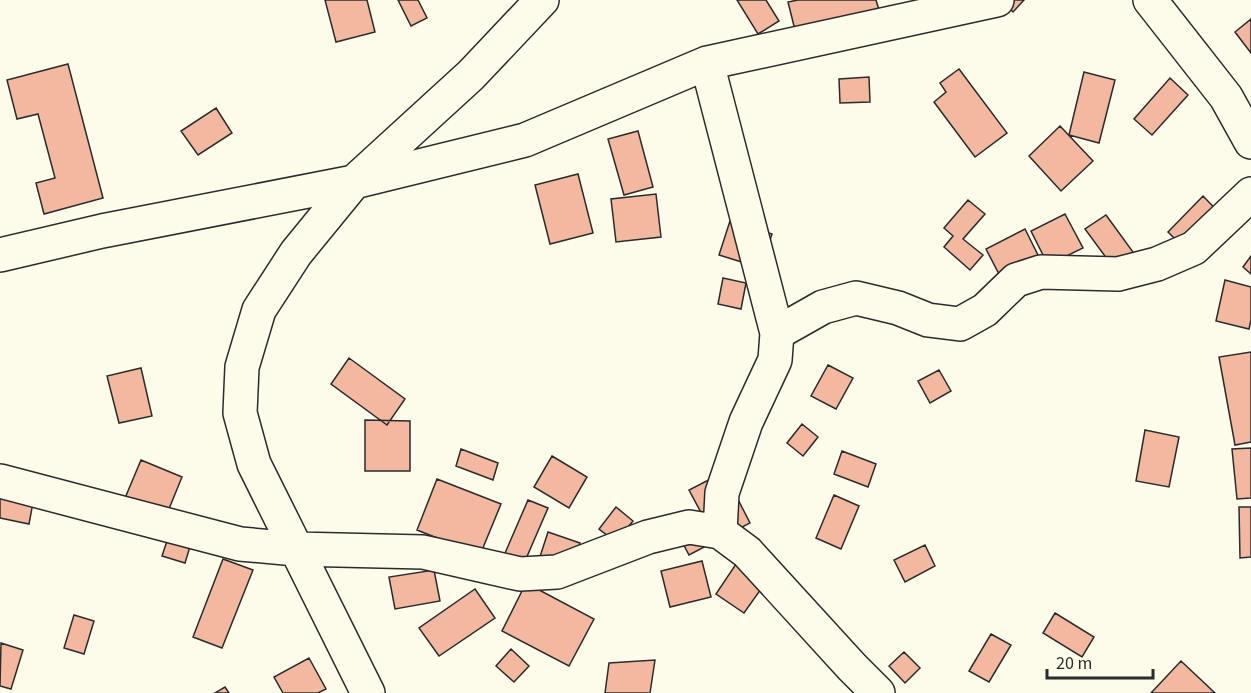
<svg xmlns="http://www.w3.org/2000/svg" width="1251" height="693" viewBox="0 0 1251 693" font-family="'Source Sans 3',sans-serif">
<style>
.building{fill:#f2b8a0;stroke:#2b2b2b;stroke-width:1.5}
.lines{fill:none;stroke-linecap:round;stroke-linejoin:round}
.minor-casing{stroke:#2b2b2b;stroke-width:36}
.minor{stroke:#fdfbea;stroke-width:33}
</style>
<rect width="100%" height="100%" fill="#fdfbea"/>
<path class="building" d="M 325,0 L 367,0 L 375,32 L 336,42 Z
M 398,0 L 418,0 L 427,18 L 411,26 Z
M 737,0 L 766,0 L 779,21 L 758,34 Z
M 798,0 L 876,0 L 880,13 L 796,34 L 788,2 Z
M 1001,0 L 1024,0 L 1013,12 Z
M 1251,19 L 1251,53 L 1235,32 Z
M 68,64 L 103,198 L 44,214 L 36,183 L 55,178 L 38,114 L 17,119 L 7,80 Z
M 959,69 L 1007,133 L 975,157 L 934,102 L 946,92 L 940,83 Z
M 1084,72 L 1115,80 L 1099,143 L 1069,135 Z
M 869,77 L 870,102 L 840,103 L 839,79 Z
M 1170,78 L 1188,95 L 1152,135 L 1134,119 Z
M 216,108 L 232,133 L 198,155 L 181,131 Z
M 1060,126 L 1093,161 L 1061,191 L 1029,156 Z
M 638,131 L 653,187 L 624,195 L 608,139 Z
M 578,174 L 593,233 L 550,244 L 535,185 Z
M 656,194 L 661,237 L 616,242 L 611,199 Z
M 1203,196 L 1233,227 L 1198,262 L 1168,232 Z
M 968,200 L 985,214 L 963,239 L 983,255 L 970,270 L 944,247 L 953,236 L 944,228 Z
M 1065,214 L 1083,248 L 1048,265 L 1031,231 Z
M 1106,215 L 1133,252 L 1113,267 L 1085,229 Z
M 730,221 L 772,234 L 761,268 L 719,255 Z
M 1025,229 L 1040,259 L 1001,278 L 986,249 Z
M 1251,256 L 1251,274 L 1243,267 Z
M 723,278 L 746,283 L 741,309 L 718,304 Z
M 1225,280 L 1251,287 L 1251,320 L 1249,329 L 1216,321 Z
M 1251,352 L 1251,442 L 1235,445 L 1219,357 Z
M 349,358 L 405,399 L 387,425 L 331,384 Z
M 828,365 L 853,378 L 836,409 L 811,396 Z
M 141,368 L 152,416 L 119,423 L 107,376 Z
M 939,370 L 951,391 L 930,403 L 918,381 Z
M 365,420 L 410,421 L 410,471 L 365,471 Z
M 802,424 L 818,437 L 803,456 L 787,443 Z
M 1145,430 L 1179,437 L 1169,487 L 1136,481 Z
M 1251,448 L 1251,498 L 1237,499 L 1232,449 Z
M 461,449 L 498,463 L 493,480 L 456,466 Z
M 842,451 L 876,464 L 868,487 L 834,474 Z
M 552,456 L 587,477 L 569,508 L 534,487 Z
M 141,460 L 182,477 L 162,526 L 120,510 Z
M 724,472 L 750,523 L 689,555 L 678,534 L 705,520 L 689,490 Z
M 437,479 L 501,504 L 480,555 L 417,530 Z
M 0,490 L 34,497 L 29,524 L 0,518 Z
M 834,495 L 859,506 L 841,549 L 816,538 Z
M 528,500 L 548,508 L 522,568 L 502,560 Z
M 616,507 L 633,521 L 616,542 L 599,529 Z
M 1239,507 L 1251,507 L 1251,557 L 1240,558 Z
M 170,532 L 192,540 L 185,563 L 162,556 Z
M 548,532 L 580,543 L 567,581 L 536,569 Z
M 925,545 L 935,566 L 905,582 L 894,560 Z
M 744,552 L 773,572 L 744,613 L 716,594 Z
M 223,559 L 253,570 L 222,648 L 193,637 Z
M 702,561 L 711,597 L 670,607 L 661,571 Z
M 434,570 L 440,601 L 395,609 L 389,577 Z
M 526,583 L 594,619 L 569,666 L 502,631 Z
M 475,589 L 495,618 L 439,656 L 419,628 Z
M 1055,613 L 1094,637 L 1082,657 L 1043,633 Z
M 74,615 L 94,621 L 84,654 L 64,648 Z
M 991,634 L 1011,645 L 989,682 L 969,671 Z
M 1,643 L 23,650 L 11,689 L 0,686 Z
M 511,649 L 529,666 L 514,682 L 496,666 Z
M 904,652 L 920,668 L 905,683 L 889,666 Z
M 309,658 L 326,689 L 318,693 L 283,693 L 274,677 Z
M 655,660 L 650,693 L 605,693 L 609,663 Z
M 1181,661 L 1215,693 L 1151,693 Z
M 225,687 L 229,693 L 215,693 Z"/>
<g class="lines">
<defs>
<path id="minor" d="M 1150,0 L 1226,97 L 1251,142
M 707,63 L 777,333 L 775,360 L 746,422 L 722,493 L 720,532
M 0,255 L 102,231 L 354,182 L 525,140 L 707,63 L 997,0
M 777,333 L 823,307 L 856,298 L 898,308 L 928,320 L 960,324 L 985,310 L 1016,280 L 1041,272 L 1118,274 L 1157,264 L 1194,248 L 1251,194
M 0,481 L 240,544 L 296,549 L 423,552 L 520,574 L 557,572 L 648,537 L 689,527 L 720,532 L 747,552 L 852,667 L 878,693
M 368,693 L 254,464 L 240,413 L 242,367 L 259,310 L 296,253 L 354,182 L 471,75 L 542,0"/>
</defs>
<use href="#minor" class="minor-casing"/>
<use href="#minor" class="minor"/>
</g>
<path d="M1047 669v9h106v-9" fill="none" stroke="#2b2b2b" stroke-width="3"/>
<text x="1056" y="669" font-size="18" fill="#2b2b2b" stroke="#fdfbea" stroke-width="4.5" paint-order="stroke">20 m</text>
</svg>
